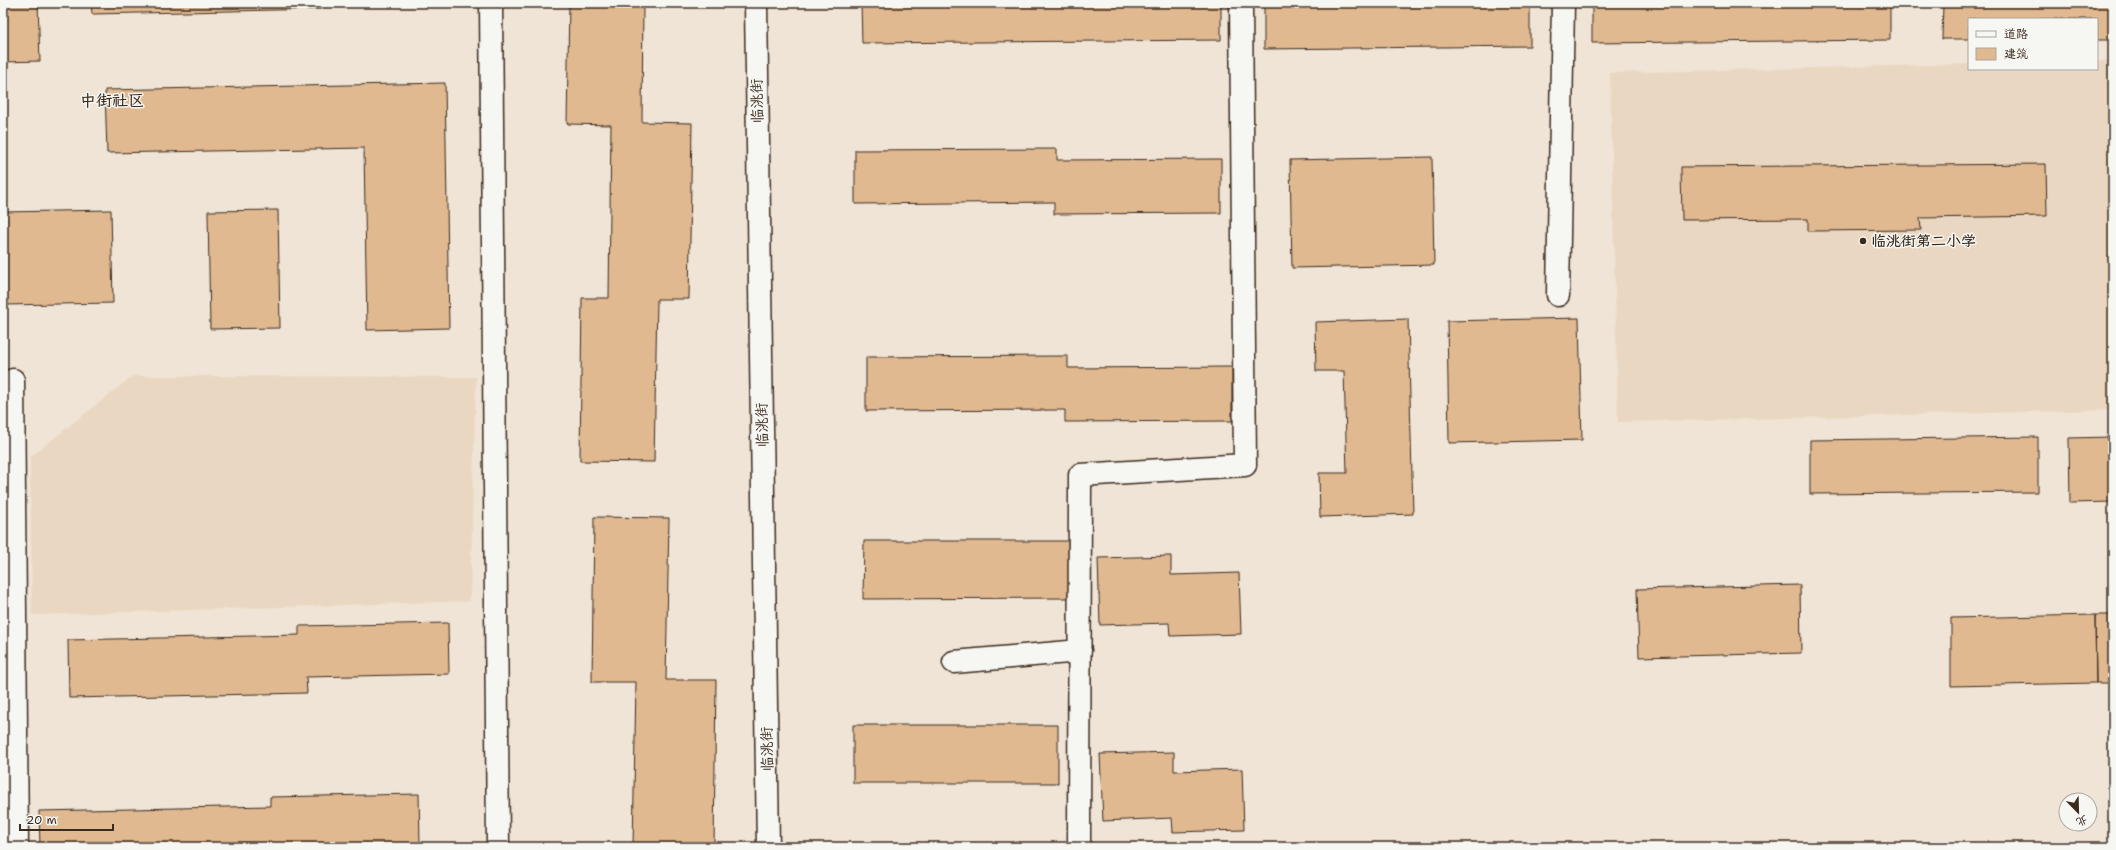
<svg xmlns="http://www.w3.org/2000/svg" width="2116" height="850" viewBox="0 0 2116 850" font-family="'Shantell Sans','LXGW WenKai TC',sans-serif">
<style>
.built{fill:#ead7c1}
.building{fill:#e0b991;stroke:#3b2a1e}
.lines{fill:none;stroke-linecap:round;stroke-linejoin:round}
.minor-casing{stroke:#3b2a1e;stroke-width:25}
.minor{stroke:#f6f6f2;stroke-width:22}
.poi-dot{fill:#3b2a1e;stroke:#f6f6f2;stroke-width:1.5}
.labels{text-anchor:middle;dominant-baseline:central;stroke-width:3;stroke-linejoin:round;paint-order:stroke}
.street-label{font-size:15px;fill:#3b2a1e;stroke:#f6f6f2}
.poi-label{font-size:15px;font-weight:bold;fill:#3b2a1e;stroke:#f6f6f2;text-anchor:start}
.neighbourhood-label{font-size:16px;font-weight:bold;fill:#3b2a1e;stroke:#f6f6f2}
</style>
<rect width="100%" height="100%" fill="#efe4d5"/>
<filter id="ink" filterUnits="userSpaceOnUse"><feTurbulence type="fractalNoise" baseFrequency=".025" numOctaves="2"/><feDisplacementMap in="SourceGraphic" scale="8" xChannelSelector="R" yChannelSelector="G"/><feConvolveMatrix kernelMatrix="1 2 1 2 8 2 1 2 1" color-interpolation-filters="sRGB"/></filter>
<g filter="url(#ink)">
<path class="built" d="M 2113,60 L 2113,410 L 1618,422 L 1610,73 L 1969,64 L 1969,69 L 2097,69 L 2097,61 Z
M 133,376 L 476,377 L 470,601 L 32,615 L 30,457 Z"/>
<path class="building" d="M 3,3 L 38,3 L 40,61 L 3,62 Z
M 91,3 L 322,3 L 322,9 L 92,14 Z
M 569,3 L 643,3 L 642,122 L 692,123 L 689,299 L 657,299 L 654,462 L 580,461 L 582,298 L 609,298 L 611,125 L 567,124 Z
M 861,3 L 1221,3 L 1221,40 L 862,43 Z
M 1264,3 L 1530,3 L 1530,46 L 1264,49 Z
M 1592,3 L 1890,3 L 1890,40 L 1592,43 Z
M 1943,3 L 2113,3 L 2113,40 L 2097,40 L 2097,19 L 1969,19 L 1969,39 L 1942,39 Z
M 445,83 L 449,328 L 367,330 L 364,148 L 107,153 L 105,90 Z
M 1057,149 L 1057,160 L 1221,159 L 1221,213 L 1054,214 L 1054,202 L 855,204 L 855,150 Z
M 1432,157 L 1434,265 L 1292,268 L 1290,160 Z
M 2046,164 L 2047,216 L 1920,218 L 1921,230 L 1808,231 L 1808,219 L 1682,220 L 1681,167 Z
M 111,210 L 113,303 L 4,305 L 3,212 Z
M 278,210 L 280,328 L 210,329 L 208,211 Z
M 1579,318 L 1582,440 L 1449,443 L 1447,321 Z
M 1408,319 L 1413,514 L 1320,517 L 1319,473 L 1347,473 L 1344,371 L 1316,371 L 1315,322 Z
M 1068,356 L 1068,368 L 1232,367 L 1232,421 L 1065,422 L 1065,410 L 866,411 L 866,357 Z
M 2038,437 L 2038,492 L 1810,494 L 1810,440 Z
M 2113,437 L 2113,502 L 2070,503 L 2069,438 Z
M 594,517 L 669,518 L 666,680 L 716,680 L 714,847 L 633,847 L 636,682 L 592,682 Z
M 864,541 L 1069,541 L 1069,598 L 863,599 Z
M 1171,556 L 1171,575 L 1239,573 L 1241,634 L 1170,636 L 1169,623 L 1100,625 L 1098,558 Z
M 1800,585 L 1801,653 L 1639,657 L 1637,589 Z
M 2095,615 L 2096,683 L 1951,686 L 1951,618 Z
M 2095,615 L 2113,615 L 2113,683 L 2096,683 Z
M 448,623 L 449,674 L 306,677 L 307,693 L 69,698 L 68,640 L 299,635 L 299,626 Z
M 853,725 L 1058,725 L 1058,783 L 853,783 Z
M 1174,752 L 1174,771 L 1242,769 L 1244,830 L 1173,832 L 1172,818 L 1103,821 L 1100,754 Z
M 419,794 L 420,845 L 40,847 L 39,811 L 270,806 L 270,797 Z"/>
<g class="lines">
<defs>
<path id="minor" d="M 491,3 L 498,847
M 756,3 L 768,847
M 1558,295 L 1563,3
M 13,380 L 17,847
M 954,662 L 1080,651
M 1079,847 L 1080,475 L 1245,465 L 1241,3"/>
</defs>
<use href="#minor" class="minor-casing"/>
<use href="#minor" class="minor"/>
</g>
</g>
<circle class="poi-dot" cx="1863" cy="241" r="4"/>
<g class="labels">
<g class="street-label">
<text transform="translate(757 101) rotate(-91)">临洮街</text>
<text transform="translate(762 425) rotate(-91)">临洮街</text>
<text transform="translate(767 749) rotate(-91)">临洮街</text>
</g>
<g class="poi-label">
<text x="1871" y="241">临洮街第二小学</text>
</g>
<g class="neighbourhood-label">
<text x="112" y="100">中街社区</text>
</g>
</g>
<rect width="2116" height="850" fill="none" stroke="#f6f6f2" stroke-width="16"/>
<rect x="8" y="8" width="2100" height="834" fill="none" stroke="#3b2a1e" stroke-width="1.5" filter="url(#ink)"/>
<rect x="1968" y="18" width="130" height="52" fill="#f6f6f2" stroke="#aba49d"/>
<rect x="1976" y="31" width="20" height="6" fill="#f6f6f2" stroke="#aba49d"/>
<text x="2004" y="38" font-size="12" fill="#3b2a1e">道路</text>
<rect x="1976" y="48" width="20" height="12" fill="#e0b991" stroke="#aba49d"/>
<text x="2004" y="58" font-size="12" fill="#3b2a1e">建筑</text>
<g transform="translate(2078 812) rotate(157)"><circle r="19" fill="#f6f6f2" stroke="#aba49d"/>
<path d="M0-3L7 15L0 10L-7 15Z" fill="#3b2a1e"/>
<text y="-6" font-size="11" font-weight="bold" text-anchor="middle" fill="#3b2a1e">北</text>
</g>
<path d="M20 824v6h93v-6" fill="none" stroke="#3b2a1e" stroke-width="2"/>
<text x="26" y="824" font-size="12" fill="#3b2a1e" stroke="#f6f6f2" stroke-width="3" paint-order="stroke">20 m</text>
</svg>
